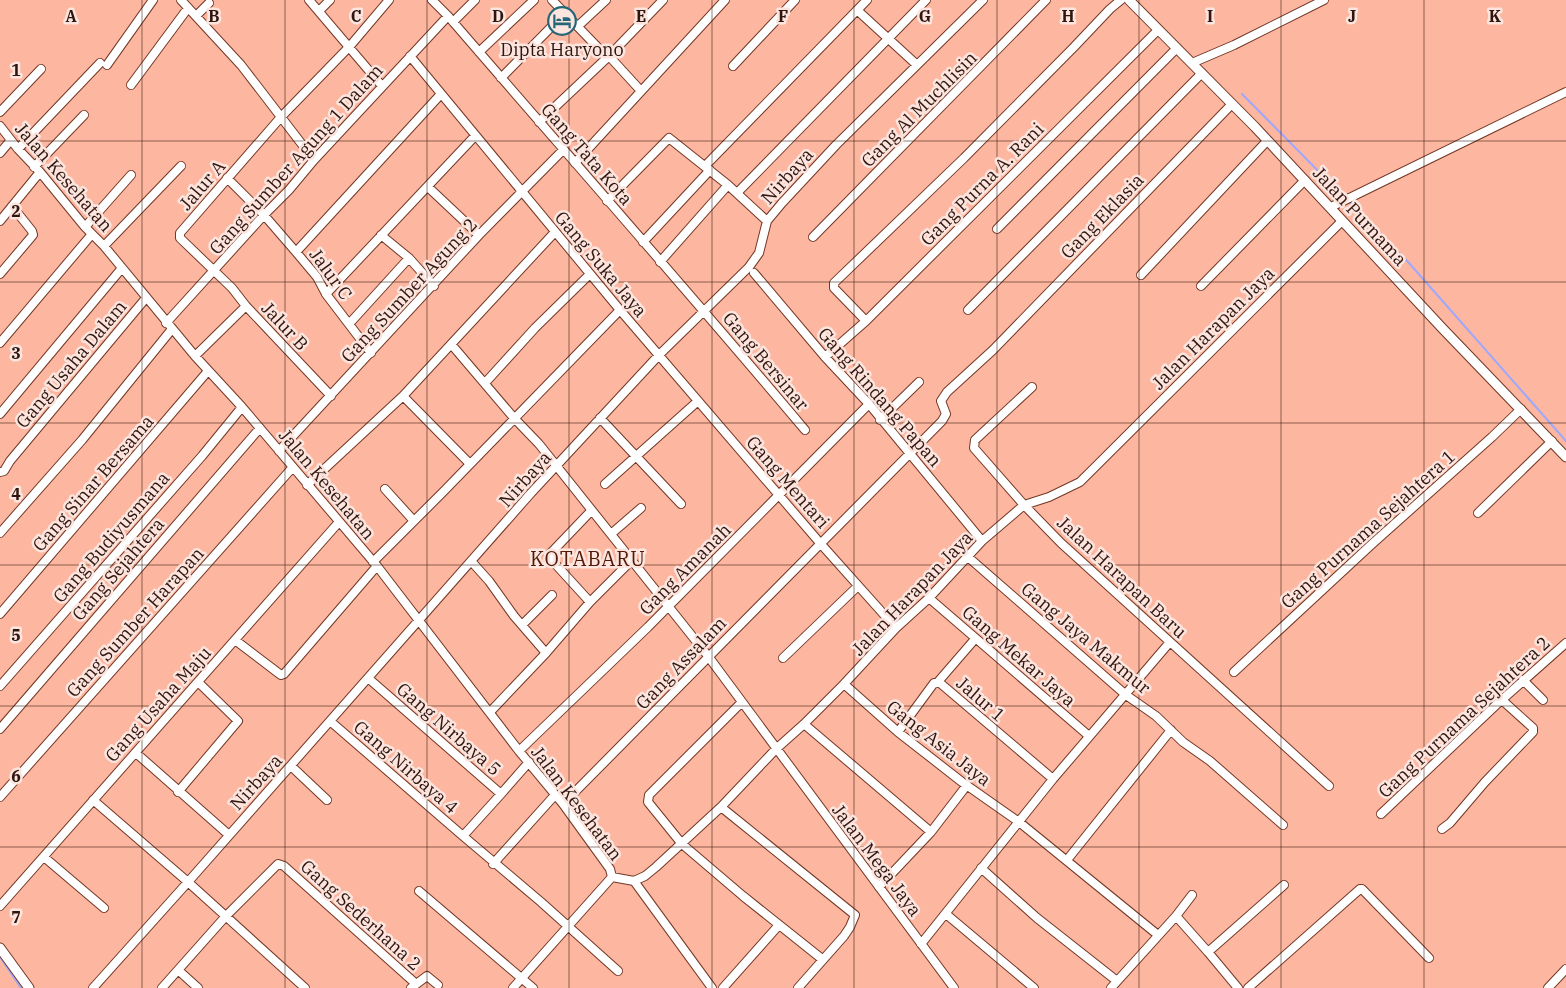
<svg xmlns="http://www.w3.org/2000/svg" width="1566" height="988" viewBox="0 0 1566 988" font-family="'IBM Plex Serif',serif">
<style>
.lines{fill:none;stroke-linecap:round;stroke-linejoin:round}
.stream{stroke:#9ea8fc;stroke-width:2}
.minor-casing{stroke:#733725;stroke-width:10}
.tertiary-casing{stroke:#733725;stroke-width:11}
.minor{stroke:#fff;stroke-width:8}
.tertiary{stroke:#fff;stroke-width:9}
.grid{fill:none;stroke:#2f150d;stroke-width:1;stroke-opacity:0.55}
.labels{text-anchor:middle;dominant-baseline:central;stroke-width:5;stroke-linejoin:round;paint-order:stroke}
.poi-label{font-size:18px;fill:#2f150d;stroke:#fbe5de}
.street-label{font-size:18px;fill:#2f150d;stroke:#fbe5de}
.quarter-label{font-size:20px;letter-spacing:1px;fill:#511906;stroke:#fbe5de}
.grid-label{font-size:16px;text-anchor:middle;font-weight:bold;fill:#2f150d;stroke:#fbe5de;stroke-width:5;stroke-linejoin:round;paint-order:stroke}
</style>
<rect width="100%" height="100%" fill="#fdb69f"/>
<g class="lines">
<path class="stream" d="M 1242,94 L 1344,197
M 1349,202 L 1409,263 L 1566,441
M 0,957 L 21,988"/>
<defs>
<path id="minor" d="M 181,0 L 241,65 L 314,160
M 309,0 L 382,86
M 432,0 L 448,16 C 567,154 688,291 805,430
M 552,0 L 607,57
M 857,10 L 917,65
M 319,11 L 330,0
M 196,16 L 209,3
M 453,22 L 475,0
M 578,26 L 606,0
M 479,52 L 534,0
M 410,56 L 620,310 L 820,543 L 896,628
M 609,56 L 641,91
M 1192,63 L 1234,45 L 1324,0
M 107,65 L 153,0
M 733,66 L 795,0
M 501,78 L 565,13
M 131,85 L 188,8
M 0,112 L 41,69
M 539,122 L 609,56 L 663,0
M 0,126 L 18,149 L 40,172 L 85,227 L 104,246 L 195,356 L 242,407 L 377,566 L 519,751 L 563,804 L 610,869 L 612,877
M 18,149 L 100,63
M 0,153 L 11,140
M 575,163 L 725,0
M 705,166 L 867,0
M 34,167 L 84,115
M 227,178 L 264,215 L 296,252 L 317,277 L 326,294 L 371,353
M 428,187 L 479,235
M 737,193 L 926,0
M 607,201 L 669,138 L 728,185
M 1331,207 L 1566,92
M 0,221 L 40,172
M 85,227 L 131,175
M 997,229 L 1177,48
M 381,235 L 409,258 L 434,286
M 813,237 L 1046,0
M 643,242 L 710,170
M 104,246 L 181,166
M 296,252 L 441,94
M 660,262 L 728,185 L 767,221
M 754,273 L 825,357 L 869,404 L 982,541
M 0,274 L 33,235 L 32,231 L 12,206
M 1141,275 L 1267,141
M 1201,286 L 1305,180
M 326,294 L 475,136
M 246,306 L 232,288 L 180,238 L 180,233 L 281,117 L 350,46 L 389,0
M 968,310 L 1202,73
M 866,321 L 834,288 L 834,283 L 964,158 L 1074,47 L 1110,9 L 1121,0
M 166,323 L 264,215 L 289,190 L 314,160 L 448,16
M 349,324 L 409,258
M 0,343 L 92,234
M 451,344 L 514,418 L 539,444 L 708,656 L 954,988
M 195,356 L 246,306 L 331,396
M 825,357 L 866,321 L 1158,30
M 485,383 L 535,328 L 590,274
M 1032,387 L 975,440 L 974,448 L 1024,505 L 1061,543 L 1329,786
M 0,414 L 122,268
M 600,418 L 681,504
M 880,420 L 919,382
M 279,451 L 479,235 L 563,150
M 470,464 L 403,396 L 555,232
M 0,472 L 4,471 L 10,461 L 146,298
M 605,484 L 698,401
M 307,485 L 403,396
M 385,489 L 414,521
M 1478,513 L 1552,441
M 0,533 L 82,440 L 172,329
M 611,534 L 641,508
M 968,557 L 1126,695 L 1156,716 L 1183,742 L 1210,761 L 1283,825
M 471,561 L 489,581 L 514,616 L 546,653
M 373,562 L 444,491 L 620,310
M 929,598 L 1089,736
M 590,602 L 548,556 L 591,511
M 0,614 L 208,371
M 522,625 L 552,595
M 235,640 L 277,672 L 281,675 L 284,674 L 377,566
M 783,658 L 858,586
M 1234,672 L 1372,544 L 1492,437 L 1521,409
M 368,678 L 501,794 L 529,762
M 1523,680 L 1543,700
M 937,683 L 975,639
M 844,684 L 898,732 L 962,782 L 1019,822 L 1158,935
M 0,686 L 202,456 L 242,407
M 742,702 L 649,795 L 648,802 L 682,844 L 743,896 L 822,959
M 490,712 L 546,653 L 590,602 L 631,561
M 330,721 L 463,836
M 804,724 L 931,832
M 0,729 L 260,428
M 898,732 L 934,683 L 940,683 L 1053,779
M 519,751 L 648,627 L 869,404
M 136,753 L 229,835
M 291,766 L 327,800
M 178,792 L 238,721 L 198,682
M 501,794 L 463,836 L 541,902 L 618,971
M 0,797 L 293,467
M 93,800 L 188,882 L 305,988
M 563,804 L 942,421 L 946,414 L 941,401 L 947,392 L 993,350 L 1232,104
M 721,807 L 855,915 L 850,927 L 844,936 L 798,988
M 1381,814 L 1496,705 L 1566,643
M 1442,829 L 1450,823 L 1485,782 L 1533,732 L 1533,728 L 1502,700
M 44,857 L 104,908
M 1067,860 L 1171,730
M 493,864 L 555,795
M 981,868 L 1037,918 L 1117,981
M 634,881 L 712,988
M 879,887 L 931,832 L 967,785
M 419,891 L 533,988
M 0,906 L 339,522
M 946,914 L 1034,988
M 1176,916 L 1208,952 L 1238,988
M 921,944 L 1053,779 L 1170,642
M 1208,952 L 1284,885
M 178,970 L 198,988
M 93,988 L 188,882 L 531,493 L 659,355 L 749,267 L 759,253 L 767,221 L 782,203 L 836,145 L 983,0
M 162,988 L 226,916 L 278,864 L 284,866 L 415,983
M 411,988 L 427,976 L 438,985
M 513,988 L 612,877 L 634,881 L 645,876 L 656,867 L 721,807 L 776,749 L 804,724 L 844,684 L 896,628 L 929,598 L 982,541 L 1024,505 L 1049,497 L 1080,482 L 1342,221
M 723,988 L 779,925
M 1111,988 L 1176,916 L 1192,895
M 1248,988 L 1360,889 L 1362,889 L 1429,958
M 1548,988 L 1566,969"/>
<path id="tertiary" d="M 1129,0 L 1255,127 L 1443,329 L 1566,457
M 0,948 L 29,988"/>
</defs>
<use href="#minor" class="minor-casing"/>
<use href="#tertiary" class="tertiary-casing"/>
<use href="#minor" class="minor"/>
<use href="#tertiary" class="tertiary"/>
</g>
<path class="grid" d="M 142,0 L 142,988M 285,0 L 285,988M 427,0 L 427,988M 569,0 L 569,988M 712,0 L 712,988M 854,0 L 854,988M 997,0 L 997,988M 1139,0 L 1139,988M 1281,0 L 1281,988M 1424,0 L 1424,988M 0,141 L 1566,141M 0,282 L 1566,282M 0,423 L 1566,423M 0,565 L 1566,565M 0,706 L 1566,706M 0,847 L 1566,847"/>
<defs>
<symbol id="hotel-ring" viewBox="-11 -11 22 22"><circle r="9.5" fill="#fbe5de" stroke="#236779" stroke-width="1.5"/><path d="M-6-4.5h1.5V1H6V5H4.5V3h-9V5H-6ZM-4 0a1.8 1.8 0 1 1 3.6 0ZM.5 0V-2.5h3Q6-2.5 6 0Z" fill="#236779"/></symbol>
</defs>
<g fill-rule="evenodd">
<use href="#hotel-ring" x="546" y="5" width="32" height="32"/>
</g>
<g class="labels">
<g class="poi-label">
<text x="562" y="49">Dipta Haryono</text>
</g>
<g class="street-label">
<text transform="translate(919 109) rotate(-45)">Gang Al Muchlisin</text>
<text transform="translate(587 154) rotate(49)">Gang Tata Kota</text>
<text transform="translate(296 159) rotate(-48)">Gang Sumber Agung 1 Dalam</text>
<text transform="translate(787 176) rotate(-48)">Nirbaya</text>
<text transform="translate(64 177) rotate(49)">Jalan Kesehatan</text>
<text transform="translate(982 184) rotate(-45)">Gang Purna A. Rani</text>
<text transform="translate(202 185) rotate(-49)">Jalur A</text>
<text transform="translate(1102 216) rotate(-46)">Gang Eklasia</text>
<text transform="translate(1360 216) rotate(47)">Jalan Purnama</text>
<text transform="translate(601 264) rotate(50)">Gang Suka Jaya</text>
<text transform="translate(331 274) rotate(54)">Jalur C</text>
<text transform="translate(409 290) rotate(-47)">Gang Sumber Agung 2</text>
<text transform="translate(285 326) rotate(47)">Jalur B</text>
<text transform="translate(1213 328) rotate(-45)">Jalan Harapan Jaya</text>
<text transform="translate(766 361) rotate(50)">Gang Bersinar</text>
<text transform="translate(71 364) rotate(-50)">Gang Usaha Dalam</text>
<text transform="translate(880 397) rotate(49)">Gang Rindang Papan</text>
<text transform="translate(525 479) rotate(-48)">Nirbaya</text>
<text transform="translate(788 482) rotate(49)">Gang Mentari</text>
<text transform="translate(93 483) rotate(-49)">Gang Sinar Bersama</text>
<text transform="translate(327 484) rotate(50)">Jalan Kesehatan</text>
<text transform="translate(1368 529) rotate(-42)">Gang Purnama Sejahtera 1</text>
<text transform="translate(111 537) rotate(-49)">Gang Budiyusmana</text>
<text transform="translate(118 569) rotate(-49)">Gang Sejahtera</text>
<text transform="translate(685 569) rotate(-45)">Gang Amanah</text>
<text transform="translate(1122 577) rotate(43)">Jalan Harapan Baru</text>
<text transform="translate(912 593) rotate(-46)">Jalan Harapan Jaya</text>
<text transform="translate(135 622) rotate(-48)">Gang Sumber Harapan</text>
<text transform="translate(1086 638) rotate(40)">Gang Jaya Makmur</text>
<text transform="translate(1019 656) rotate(41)">Gang Mekar Jaya</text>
<text transform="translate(681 663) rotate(-46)">Gang Assalam</text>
<text transform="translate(981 699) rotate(41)">Jalur 1</text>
<text transform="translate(158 704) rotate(-48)">Gang Usaha Maju</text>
<text transform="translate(1464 717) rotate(-43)">Gang Purnama Sejahtera 2</text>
<text transform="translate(449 729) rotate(41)">Gang Nirbaya 5</text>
<text transform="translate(939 743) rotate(38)">Gang Asia Jaya</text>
<text transform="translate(406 767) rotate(41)">Gang Nirbaya 4</text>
<text transform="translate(256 782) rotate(-48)">Nirbaya</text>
<text transform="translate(577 803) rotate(53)">Jalan Kesehatan</text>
<text transform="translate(877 860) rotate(53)">Jalan Mega Jaya</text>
<text transform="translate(361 915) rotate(42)">Gang Sederhana 2</text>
</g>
<g class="quarter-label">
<text x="588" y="558">KOTABARU</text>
</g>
</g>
<g class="grid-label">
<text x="71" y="22">A</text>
<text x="214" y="22">B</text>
<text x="356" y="22">C</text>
<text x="498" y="22">D</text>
<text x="641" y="22">E</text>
<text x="783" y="22">F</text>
<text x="925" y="22">G</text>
<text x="1068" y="22">H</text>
<text x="1210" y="22">I</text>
<text x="1352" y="22">J</text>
<text x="1495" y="22">K</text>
<text x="16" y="76">1</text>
<text x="16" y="217">2</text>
<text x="16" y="359">3</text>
<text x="16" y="500">4</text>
<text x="16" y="641">5</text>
<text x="16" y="782">6</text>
<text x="16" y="923">7</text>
</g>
</svg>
